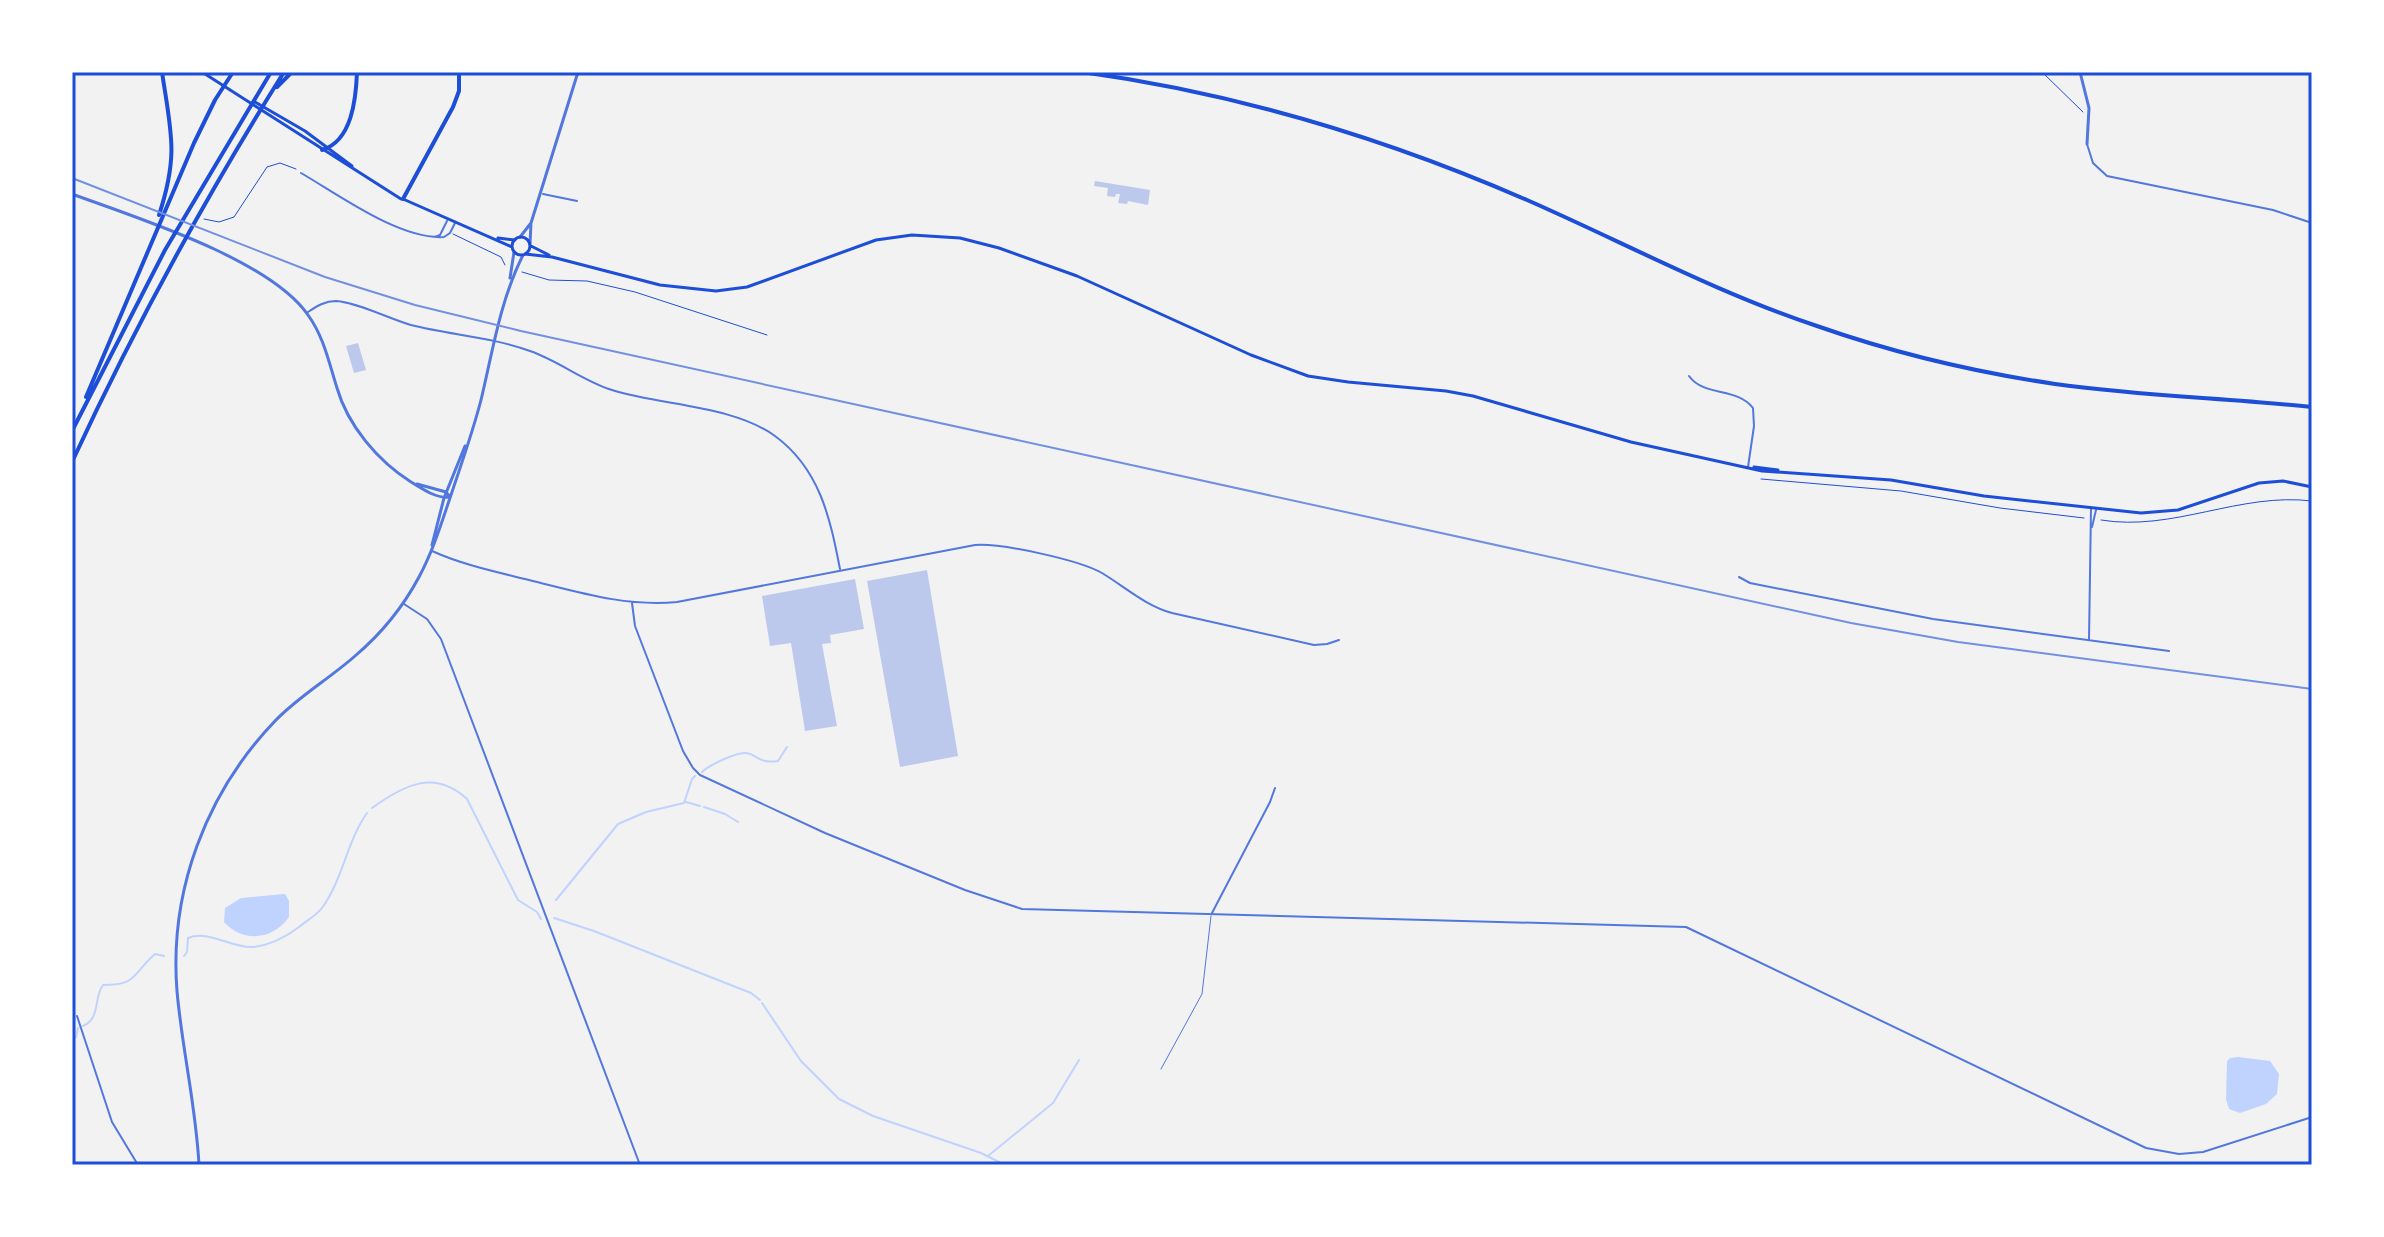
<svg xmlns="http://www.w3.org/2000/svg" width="2384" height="1237" viewBox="0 0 2384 1237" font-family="'PT Serif',serif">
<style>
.water{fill:#bfd3fe}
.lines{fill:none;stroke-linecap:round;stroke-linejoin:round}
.stream{stroke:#bfd3fe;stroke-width:2}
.building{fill:#bdc9ec}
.path{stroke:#1d4ed8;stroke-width:1}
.service{stroke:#5277de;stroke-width:1}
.minor{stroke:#5277de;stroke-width:2}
.tertiary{stroke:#5277de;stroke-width:3}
.secondary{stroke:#1d4ed8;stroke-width:3}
.primary{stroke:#1d4ed8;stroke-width:3}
.trunk{stroke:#1d4ed8;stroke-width:4}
.motorway{stroke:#1d4ed8;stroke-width:4}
.rail{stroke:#7290e2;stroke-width:2}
.neatline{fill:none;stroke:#1d4ed8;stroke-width:3}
</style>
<rect width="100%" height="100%" fill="#f2f2f2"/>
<path class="water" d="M 285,894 L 289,901 L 289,917 C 273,940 243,943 224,922 L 225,908 L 241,898 Z
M 2238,1057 L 2270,1061 L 2279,1074 L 2277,1094 L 2266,1104 L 2240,1113 L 2229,1109 L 2226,1099 L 2227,1061 L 2230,1058 Z"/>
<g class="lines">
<path class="stream" d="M 702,772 C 709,765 737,752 746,753 C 757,754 758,764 778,761 L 787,747
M 686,802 L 700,806
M 704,807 L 725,814 L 738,822
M 372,808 C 404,785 434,769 467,799 L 518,900 L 537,912 L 541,919
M 556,900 L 618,824 L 646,812 L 684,803 L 692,779 L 695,776
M 554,918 L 594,931 L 751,993 L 760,1000
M 184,956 L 187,952 L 188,938 C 208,929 232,949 254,947 C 269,945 286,937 299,927 C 306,921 317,915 322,908 C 343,879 347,841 367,813
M 762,1003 L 801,1061 L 839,1099 L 873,1116 L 981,1153 L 1005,1165
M 83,1026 C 101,1018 93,999 103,985 C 138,985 132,974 155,954 L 164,956
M 72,1040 L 76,1037 L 78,1028
M 988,1156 L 1053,1103 L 1079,1060"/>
</g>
<path class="building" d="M 1095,181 L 1150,190 L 1148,205 L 1128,201 L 1127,204 L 1118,203 L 1120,194 L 1116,194 L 1115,197 L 1107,196 L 1108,188 L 1094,186 Z
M 358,343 L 366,370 L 354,373 L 346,346 Z
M 927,570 L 958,756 L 900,767 L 867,581 Z
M 855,579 L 864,629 L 830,635 L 831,643 L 822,644 L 837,726 L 805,731 L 791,643 L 770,646 L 762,596 Z"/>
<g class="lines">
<path class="path" d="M 2042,72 L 2083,112
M 204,219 L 219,222 L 234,217 L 267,167 L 280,163 L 296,169
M 453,234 L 501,257 L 505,265
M 522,272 L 549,280 L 587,281 L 635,292 L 767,335
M 1761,479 L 1901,491 L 2000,508 L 2084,518
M 2101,520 C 2173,532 2240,492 2312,501"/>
<path class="service" d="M 1161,1069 L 1202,994 L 1211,916"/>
<path class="minor" d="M 2087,144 L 2093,163 L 2107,176 L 2273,210 L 2312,223
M 301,173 C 339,195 400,240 444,237 L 450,233 L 455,223
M 543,194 L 577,201
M 435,237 L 440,235 L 447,221
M 308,312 C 317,306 325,301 336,301 C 356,302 390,319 411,325 C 450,335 492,337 530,351 C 559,361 583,381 612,390 C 663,406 732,405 775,436 C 820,469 830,518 840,569
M 1689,376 C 1704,397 1737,387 1753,408 L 1754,426 L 1748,467
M 2092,527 L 2096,510
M 432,551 C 463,565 497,572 529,580 C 578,592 626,607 677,602 L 975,545 C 1002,543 1079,560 1102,573 C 1125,587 1146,606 1172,613 L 1314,645 L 1327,644 L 1339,640
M 1739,577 L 1750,583 L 1933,619 L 2169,651
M 632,603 L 635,626 L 683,751 L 693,768 L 700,775 L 825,833 L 965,890 L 1022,909 L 1686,927 L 2146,1148 L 2179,1154 L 2203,1152 L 2312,1117
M 404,604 L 427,619 L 441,639 L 640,1165
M 2089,640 L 2091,508
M 1212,913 L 1270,802 L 1275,788
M 77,1016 L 112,1122 L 138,1165"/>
<path class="tertiary" d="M 2080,72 L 2089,108 L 2087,144
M 72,194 C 137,218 269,259 308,315 C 324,337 329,363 337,388 C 348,426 378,461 411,482 C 422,489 437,499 450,497
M 520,237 L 531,223
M 530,244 L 531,223 L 578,72
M 510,278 L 514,252
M 417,484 L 446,492 L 450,497
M 432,545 L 444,498 L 465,446
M 199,1165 C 196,1106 182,1049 177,991 C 169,891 206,793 275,721 C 299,696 329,679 355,656 C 381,634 403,607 419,577 C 434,549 442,521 452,492 C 462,462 473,431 481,400 C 493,350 500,301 523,255"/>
<path class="secondary" d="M 403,199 L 512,247
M512 246a9 9 0 1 1 18 0a9 9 0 1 1-18 0Z
M 498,238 L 515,240
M 531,246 L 549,255
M 525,254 L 552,257 L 660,285 L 716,291 L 747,287 L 876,240 L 912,235 L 960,238 L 999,248 L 1077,276 L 1251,355 L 1308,376 L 1348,382 L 1446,391 L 1473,396 L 1631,442 L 1762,471 L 1891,480 L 1984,496 L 2141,513 L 2178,510 L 2259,483 L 2283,481 L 2312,487
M 1754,467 L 1778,470"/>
<path class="primary" d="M 202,72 L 401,199
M 255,102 L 305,131 L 352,166"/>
<path class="trunk" d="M 1082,72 C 1235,93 1385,138 1527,200 C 1623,242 1717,293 1817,326 C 1894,353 1974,372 2055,384 C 2140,396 2226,398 2312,407"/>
<path class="motorway" d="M 277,87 L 292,72
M 322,150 C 352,141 356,99 357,72
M 403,199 L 453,107 L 459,91 L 459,72
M 159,215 C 179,154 171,133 162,72
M 86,397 L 194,143 L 215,100 L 233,72
M 72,431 L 165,250 L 271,72
M 72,462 C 134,328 205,198 284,72"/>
<path class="rail" d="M 72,178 L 325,277 L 415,305 L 521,331 L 1851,623 L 1958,642 L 2312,689"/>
</g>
<rect width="2384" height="1237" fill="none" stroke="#ffffff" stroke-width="148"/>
<rect x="74" y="74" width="2236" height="1089" class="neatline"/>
</svg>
